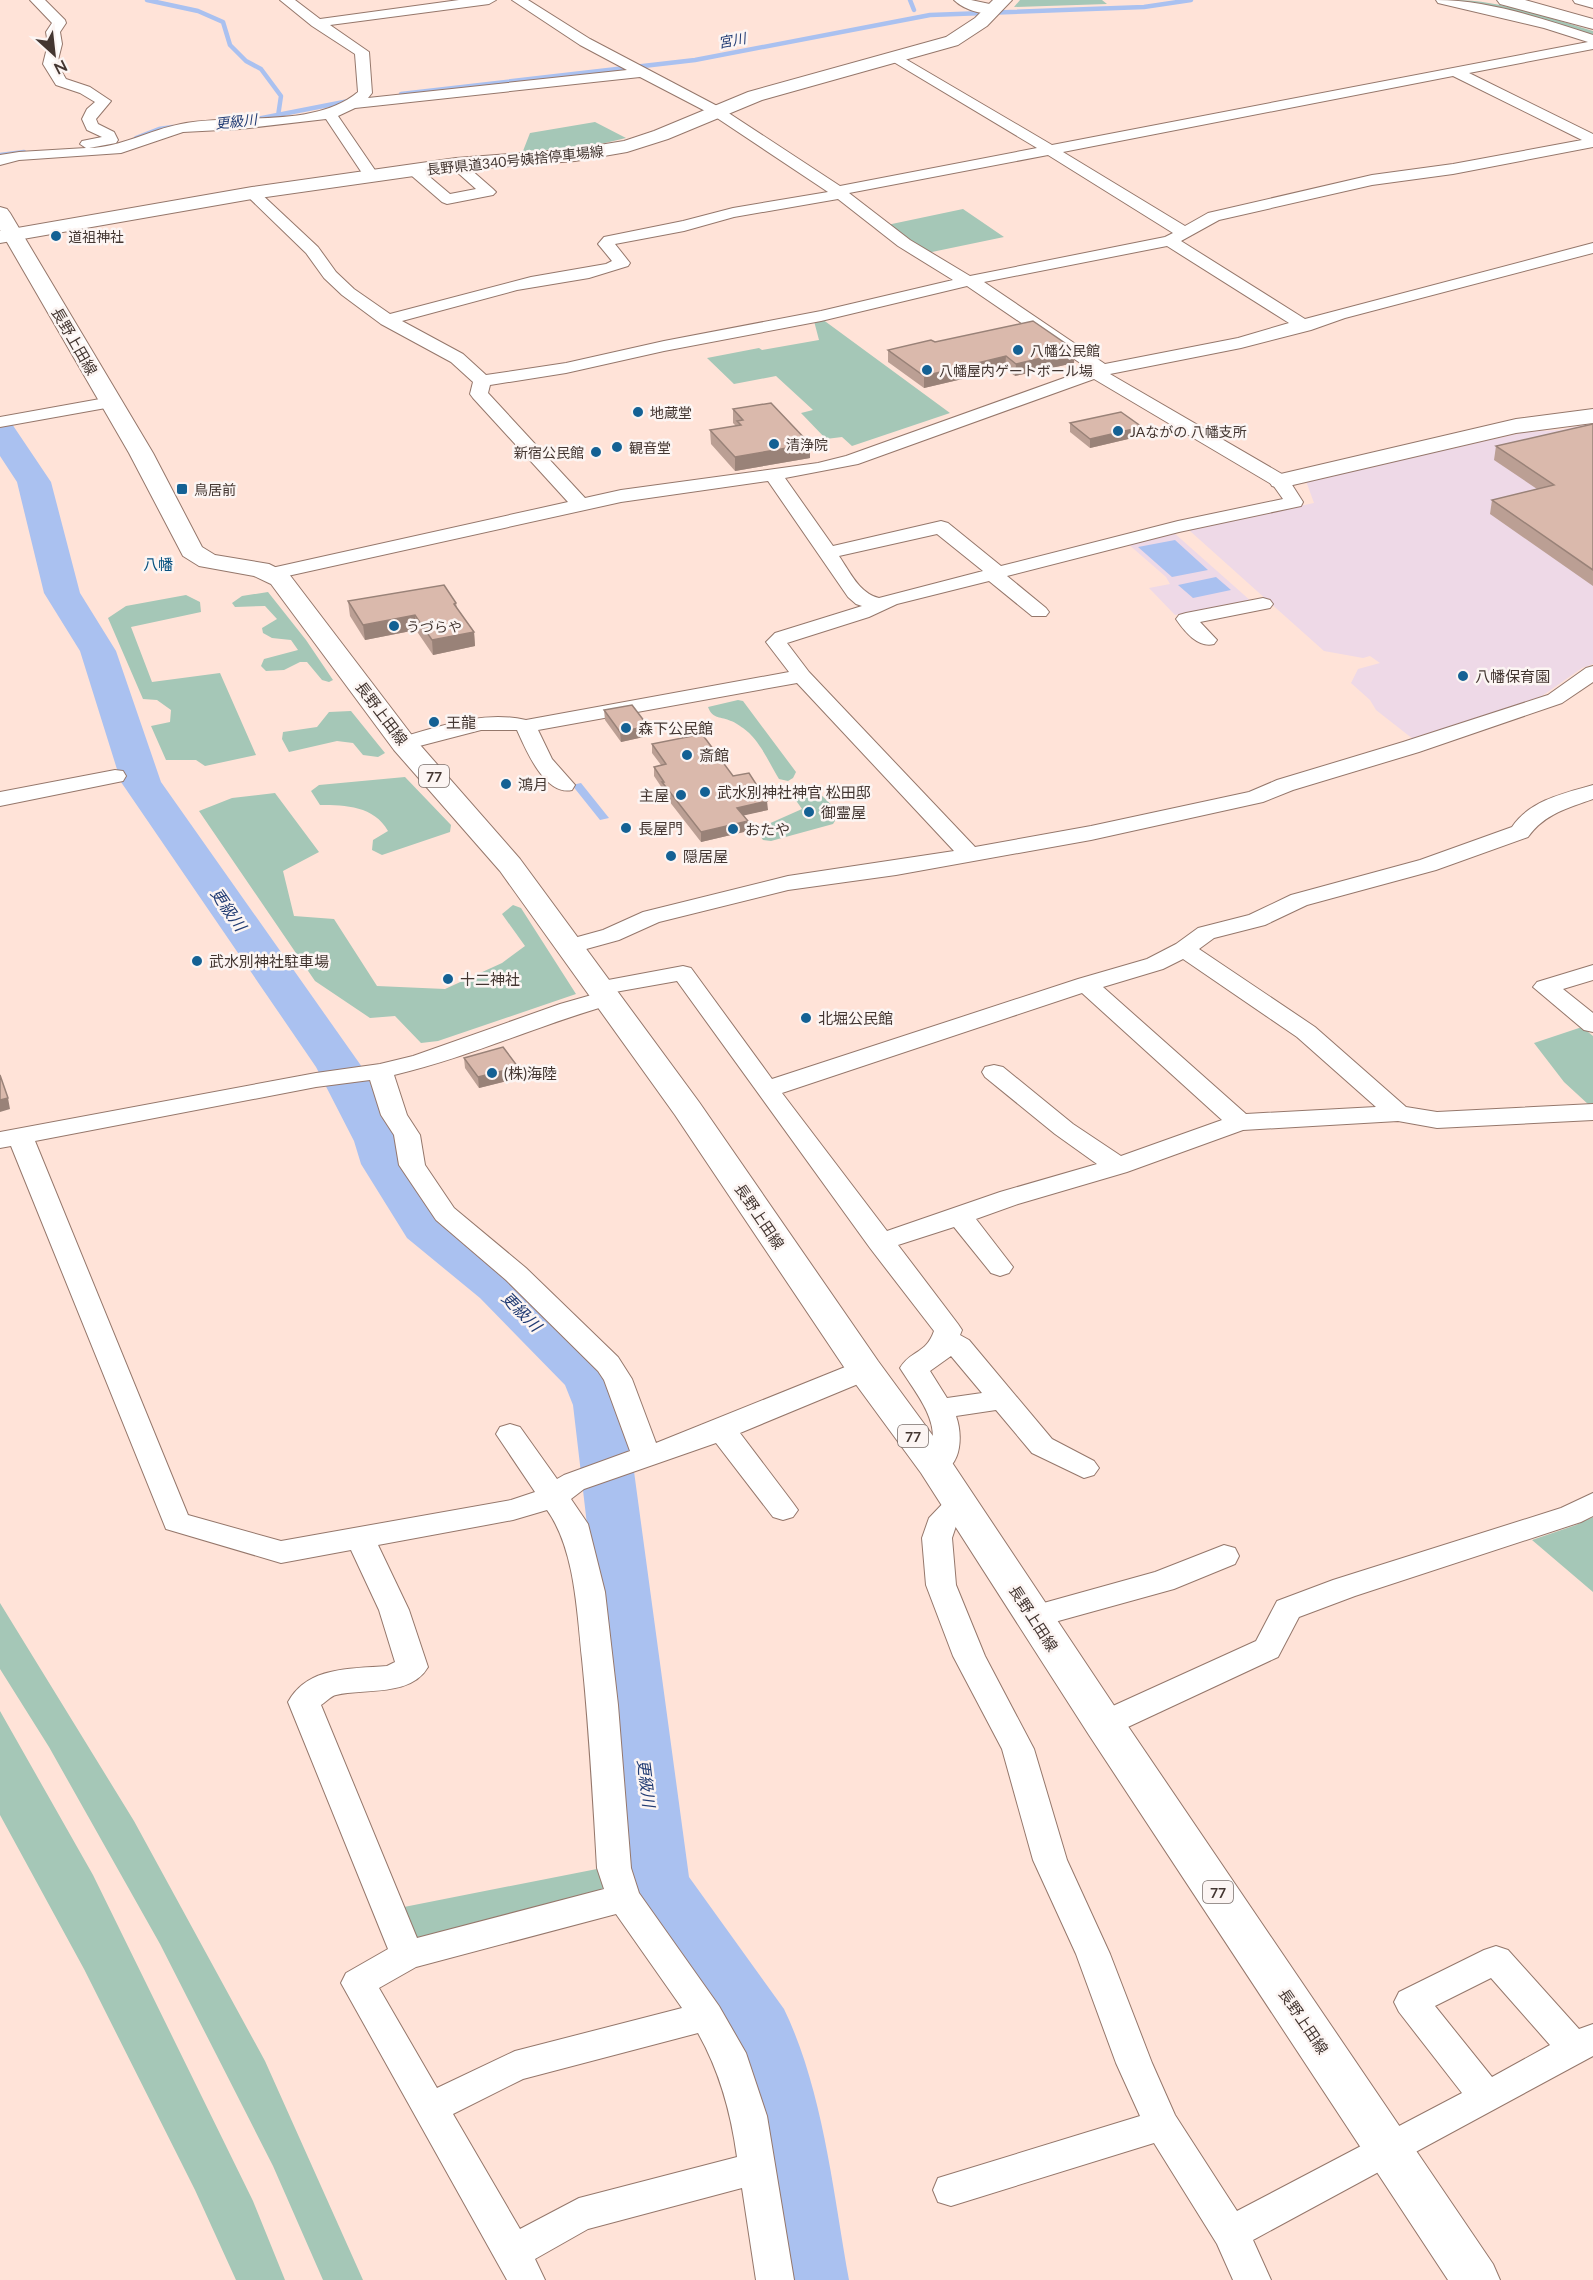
<svg xmlns="http://www.w3.org/2000/svg" width="1593" height="2280" viewBox="0 0 1593 2280" font-family="Lato,'Noto Sans JP',sans-serif">
<style>
.education{fill:#eed9e7}
.green{fill:#a5c7b7}
.water{fill:#aac1f0}
.lines{fill:none;stroke-linecap:round;stroke-linejoin:round}
.stream{stroke:#aac1f0;stroke-width:4.5}
.river{fill:#aac1f0;fill-rule:evenodd}
.minor-casing{stroke:#95776b;stroke-width:2}
.tertiary-casing{stroke:#95776b;stroke-width:2}
.secondary-casing{stroke:#95776b;stroke-width:2}
.primary-casing{stroke:#95776b;stroke-width:2}
.trunk-casing{stroke:#95776b;stroke-width:2}
.minor{fill:#fff;fill-rule:evenodd}
.tertiary{fill:#fff;fill-rule:evenodd}
.secondary{fill:#fff;fill-rule:evenodd}
.primary{fill:#fff;fill-rule:evenodd}
.trunk{fill:#fff;fill-rule:evenodd}
.wall{fill:#bb9f94}
.shaded-wall{fill:#998278}
.building{fill:#dab9ac;stroke:#998278;stroke-width:1.5}
.poi-dot{fill:#146194;stroke:#fcf5f3;stroke-width:2}
.labels{text-anchor:middle;dominant-baseline:central;stroke-width:5;stroke-linejoin:round;paint-order:stroke}
.far-water-label{font-size:14px;font-style:italic;fill:#223c74;stroke:#fcf5f3}
.far-street-label{font-size:14px;fill:#433631;stroke:#fcf5f3}
.far-poi-label{font-size:14px;fill:#433631;stroke:#fcf5f3;text-anchor:start}
.shield{fill:#fcf5f3;stroke:#7a6f6b;stroke-width:1.5}
.shield-label{font-size:14px;font-weight:bold;fill:#433631}
.street-label{font-size:15px;fill:#433631;stroke:#fcf5f3}
.far-quarter-label{font-size:15px;fill:#085280;stroke:#fcf5f3}
.poi-label{font-size:15px;fill:#433631;stroke:#fcf5f3;text-anchor:start}
.water-label{font-size:16px;font-style:italic;fill:#223c74;stroke:#fcf5f3}
</style>
<rect width="100%" height="100%" fill="#ffe3d8"/>
<path class="education" d="M 1593,423 L 1593,664 L 1582,668 L 1542,696 L 1416,739 L 1413,739 L 1376,710 L 1370,700 L 1351,683 L 1358,669 L 1380,663 L 1370,656 L 1363,658 L 1324,651 L 1190,531 L 1193,528 L 1314,503 L 1306,481 L 1437,449 L 1441,451 L 1525,432 L 1560,430 Z
M 1173,532 L 1252,602 L 1175,615 L 1149,588 L 1170,584 L 1166,577 L 1127,543 Z"/>
<path class="green" d="M 1020,0 L 1102,0 L 1107,4 L 1014,7 Z
M 1454,0 C 1501,0 1548,18 1593,31 L 1593,35 Z
M 595,122 L 626,138 L 584,148 L 523,151 L 530,133 Z
M 963,209 L 1004,237 L 927,253 L 887,225 Z
M 822,319 L 950,413 L 852,446 L 842,437 L 826,439 L 801,413 L 813,410 L 776,376 L 734,384 L 707,358 L 759,348 L 762,350 L 819,340 L 814,321 Z
M 268,592 L 306,640 L 333,680 L 329,682 L 322,680 L 307,662 L 300,662 L 284,670 L 266,671 L 261,666 L 264,659 L 298,650 L 291,640 L 272,638 L 263,633 L 262,628 L 277,619 L 265,606 L 235,607 L 232,603 L 242,596 Z
M 186,595 L 200,602 L 201,612 L 131,627 L 152,682 L 220,673 L 256,755 L 205,766 L 196,760 L 166,760 L 151,726 L 170,722 L 171,710 L 157,700 L 143,699 L 108,618 L 126,606 Z
M 738,700 L 743,701 L 796,772 L 793,778 L 788,781 L 779,779 C 769,763 760,740 743,728 C 740,726 735,722 731,721 C 721,716 713,720 708,707 Z
M 351,711 L 385,753 L 378,757 L 363,755 L 353,743 L 337,741 L 289,752 L 282,739 L 283,732 L 317,727 L 329,712 Z
M 405,777 L 451,825 L 450,832 L 382,855 L 372,850 L 373,840 L 388,831 C 374,806 346,805 320,805 L 311,791 L 319,785 Z
M 796,790 L 818,792 L 840,813 L 833,824 L 771,841 L 763,840 L 758,833 L 766,825 L 802,809 L 790,792 Z
M 275,793 L 319,852 L 283,871 L 294,916 L 334,919 L 377,986 L 445,989 L 502,963 L 525,946 L 502,914 L 513,905 L 521,908 L 576,994 L 438,1041 L 421,1043 L 395,1016 L 370,1018 L 315,981 L 199,811 L 232,798 Z
M 1582,1027 L 1593,1036 L 1593,1105 L 1589,1105 L 1564,1082 L 1534,1043 Z
M 1593,1517 L 1593,1592 L 1532,1540 L 1576,1525 Z
M 0,1603 L 134,1821 L 265,2061 L 363,2280 L 323,2280 L 273,2166 L 160,1944 L 49,1747 L 0,1669 Z
M 0,1711 L 93,1875 L 253,2201 L 285,2280 L 236,2280 L 195,2190 L 84,1969 L 0,1815 Z
M 602,1868 L 605,1885 L 600,1894 L 422,1940 L 415,1938 L 404,1907 Z"/>
<path class="water" d="M 1175,540 L 1208,570 L 1172,577 L 1138,547 Z
M 1216,577 L 1231,590 L 1193,598 L 1178,585 Z
M 581,783 L 609,818 L 600,820 L 572,785 Z"/>
<g class="lines">
<path class="stream" d="M 147,0 L 198,11 L 223,22 L 230,45 L 246,61 L 261,69 L 281,96 L 278,116
M 910,0 L 914,10
M 401,94 L 695,60 L 930,15 L 1144,7 L 1191,0
M 257,119 L 354,100
M 136,138 L 159,129 L 173,127
M 0,155 L 24,152"/>
<path class="river" d="M 0,421 L 12,424 L 51,482 L 80,593 L 116,651 L 161,782 L 362,1067 L 400,1141 L 407,1164 L 441,1216 L 514,1276 L 606,1365 L 625,1405 L 689,1877 L 784,2009 C 823,2090 833,2191 849,2280 L 781,2280 L 748,2082 L 733,2039 L 637,1900 L 629,1883 L 573,1405 L 565,1385 L 480,1298 L 407,1238 L 361,1164 L 354,1141 L 316,1067 L 121,782 L 80,651 L 44,593 L 17,482 L 0,456 Z"/>
<defs>
<path id="minor" d="M 30,0 L 45,0 L 65,20 L 66,23 L 60,32 L 62,44 L 57,64 L 66,79 L 90,87 L 111,101 L 96,119 L 98,124 L 114,132 L 118,140 L 116,143 L 89,148 C 122,147 149,130 181,124 C 234,113 314,129 358,92 L 355,54 L 312,26 L 280,0 L 295,0 L 320,19 L 459,0 L 496,0 L 489,4 L 330,25 L 369,52 L 372,93 L 368,98 L 627,70 L 580,45 L 512,0 L 528,0 L 590,39 L 721,108 L 840,186 L 1037,148 L 892,61 L 890,58 L 897,54 L 1052,145 L 1588,42 L 1544,28 L 1438,3 L 1436,0 C 1489,0 1543,19 1593,35 L 1593,49 L 1469,73 L 1593,134 L 1593,147 L 1453,174 L 1372,185 L 1219,220 L 1181,241 L 1305,319 L 1593,243 L 1593,253 L 1345,318 L 1311,330 L 1241,348 L 1110,374 L 1287,477 L 1303,502 L 1301,506 L 1179,532 L 1007,576 L 1046,608 L 1049,612 L 1046,616 L 1032,616 L 989,581 L 897,604 L 869,617 L 787,643 L 809,672 L 975,847 L 1091,826 L 1249,792 L 1277,780 L 1403,742 L 1548,695 L 1586,668 L 1593,666 L 1593,682 L 1562,703 L 1419,752 L 1293,790 L 1263,802 L 1091,840 L 896,875 L 788,890 L 659,922 L 619,940 L 579,951 L 571,953 L 563,951 L 559,946 L 563,941 L 603,930 L 643,912 L 788,876 L 954,851 L 797,683 L 538,730 L 552,759 L 575,785 L 572,790 C 545,796 526,750 517,730 L 481,730 L 404,750 L 396,749 L 393,744 L 396,739 C 438,727 482,710 526,720 L 789,672 L 766,642 L 775,633 L 862,606 L 856,604 L 848,597 L 768,481 L 621,502 L 274,579 L 267,577 L 264,573 L 267,569 L 568,502 L 473,398 L 470,394 L 473,382 L 451,362 L 381,324 L 342,295 L 324,278 L 306,253 L 244,193 L 252,188 L 257,190 L 318,247 L 336,272 L 354,289 L 390,314 L 531,277 L 606,264 L 612,261 L 598,244 L 604,237 L 683,221 L 733,208 L 828,192 L 711,114 L 640,77 L 355,108 L 338,116 L 379,176 L 371,181 L 366,179 L 326,119 L 240,129 L 183,132 L 121,153 L 19,160 L 0,165 L 0,155 L 19,152 L 86,148 L 80,144 L 82,141 L 102,137 L 87,130 L 82,119 L 87,109 L 95,102 L 80,93 L 56,85 L 43,64 L 48,44 L 46,32 L 52,23 ZM 1453,76 L 1582,140 L 1453,164 L 1372,175 L 1208,213 L 1185,226 L 1063,152 ZM 1048,155 L 1173,233 L 1165,237 L 970,276 L 910,240 L 849,193 ZM 838,199 L 898,246 L 953,280 L 821,311 L 664,341 L 566,363 L 486,375 L 463,354 L 402,321 L 517,290 L 589,278 L 628,266 L 630,263 L 615,244 L 684,231 L 734,217 ZM 1167,246 L 1289,323 L 1238,338 L 1105,364 L 984,282 ZM 967,286 L 1089,369 L 846,456 L 818,463 L 621,490 L 585,498 L 488,393 L 490,385 L 566,373 L 664,351 L 821,321 ZM 1094,379 L 1273,485 L 1283,499 L 1178,521 L 1001,566 L 948,523 L 941,521 L 833,546 L 785,478 L 858,464 ZM 937,534 L 983,571 L 879,598 C 859,593 850,572 839,556 Z
M 954,0 L 971,0 L 999,6 L 1001,9 C 990,19 964,10 954,0 Z
M 1573,0 L 1593,0 L 1593,8 L 1575,3 Z
M 456,159 L 461,161 L 493,189 L 496,192 L 493,195 L 447,204 L 442,202 L 405,170 L 413,165 L 418,167 L 450,194 L 476,189 L 448,164 Z
M 111,397 L 117,398 L 120,402 L 117,406 L 0,427 L 0,417 Z
M 1263,598 L 1270,600 L 1273,604 L 1270,608 L 1200,622 L 1217,640 L 1214,644 C 1198,648 1185,632 1176,619 L 1179,615 L 1186,613 Z
M 115,770 L 123,771 L 126,776 L 123,781 L 0,806 L 0,792 Z
M 1593,785 L 1593,799 C 1568,808 1544,814 1528,837 L 1436,870 L 1307,905 L 1265,925 L 1214,938 L 1199,949 L 1315,1027 L 1406,1107 L 1437,1112 L 1593,1104 L 1593,1120 L 1437,1128 L 1398,1121 L 1243,1130 L 1127,1172 L 1018,1204 L 976,1219 L 1013,1267 L 1009,1273 L 1000,1276 L 991,1273 L 954,1227 L 898,1245 L 958,1324 L 962,1330 L 960,1335 L 969,1340 L 1052,1439 L 1094,1461 L 1099,1468 L 1094,1475 L 1084,1478 L 1032,1453 L 996,1410 L 956,1416 C 965,1441 959,1481 924,1471 L 920,1464 C 923,1457 930,1452 932,1444 C 938,1418 913,1389 900,1368 C 911,1350 926,1354 934,1331 L 870,1248 L 677,981 L 615,992 L 620,998 L 616,1003 C 541,1024 470,1057 394,1075 L 407,1115 L 420,1135 L 425,1165 L 454,1208 L 526,1268 L 618,1357 L 632,1379 L 656,1443 L 855,1363 L 865,1361 L 875,1363 L 879,1370 L 875,1377 L 740,1433 L 793,1503 L 798,1510 L 793,1517 L 783,1520 L 773,1517 L 716,1443 L 584,1489 L 571,1499 L 588,1524 L 605,1592 L 618,1705 L 631,1868 L 639,1893 L 719,2006 L 746,2053 L 767,2116 L 794,2280 L 756,2280 L 742,2188 L 588,2229 L 535,2259 L 545,2280 L 507,2280 L 341,1983 L 346,1973 L 388,1949 L 288,1702 C 308,1666 351,1669 387,1666 L 395,1662 L 379,1610 L 351,1550 L 281,1563 L 166,1529 L 11,1146 L 0,1148 L 0,1132 L 316,1073 L 380,1064 L 413,1056 L 560,1004 L 595,994 L 588,988 L 592,983 L 683,966 L 691,968 L 772,1079 L 1078,979 L 1147,959 L 1176,944 L 1198,928 L 1249,915 L 1291,895 L 1420,860 L 1512,827 C 1529,801 1564,793 1593,785 ZM 1183,959 L 1297,1037 L 1376,1107 L 1246,1114 L 1103,987 L 1163,969 ZM 1082,993 L 1222,1120 L 1121,1156 L 1073,1124 L 1003,1067 L 994,1065 L 985,1067 L 982,1072 L 985,1077 L 1055,1134 L 1097,1164 L 1000,1192 L 887,1231 L 782,1093 ZM 370,1080 L 381,1115 L 394,1135 L 399,1165 L 436,1220 L 506,1280 L 598,1371 L 604,1380 L 630,1451 L 564,1475 L 557,1479 L 520,1427 L 510,1424 L 500,1427 L 496,1434 L 535,1492 L 511,1500 L 281,1541 L 188,1515 L 35,1141 L 316,1087 ZM 951,1356 L 982,1393 L 947,1398 L 930,1371 ZM 547,1510 C 575,1549 577,1612 582,1659 C 589,1728 593,1798 597,1868 L 604,1889 L 417,1938 L 321,1705 C 326,1702 331,1696 336,1695 C 365,1688 411,1697 428,1667 L 409,1610 L 378,1545 L 513,1520 ZM 616,1914 L 682,2008 L 515,2051 L 437,2088 L 379,1988 L 416,1967 ZM 698,2033 C 720,2072 731,2113 737,2157 L 579,2198 L 520,2229 L 453,2114 L 523,2079 Z
M 1593,965 L 1593,980 L 1563,989 L 1593,1013 L 1593,1032 L 1584,1030 L 1533,987 L 1537,982 Z
M 1593,1493 L 1593,1516 L 1581,1522 L 1355,1596 L 1299,1617 L 1278,1657 L 1115,1733 L 1104,1736 L 1093,1733 L 1088,1724 L 1093,1715 L 1256,1641 L 1277,1601 L 1333,1580 L 1561,1508 Z
M 959,1494 L 969,1497 L 974,1504 L 957,1523 L 952,1538 L 956,1585 L 985,1656 L 1034,1749 L 1067,1860 L 1110,1954 L 1152,2063 L 1175,2115 L 1237,2211 L 1462,2093 L 1399,2012 L 1394,2002 L 1399,1992 L 1484,1950 L 1496,1946 L 1508,1950 L 1579,2029 L 1593,2024 L 1593,2056 L 1253,2240 L 1271,2280 L 1233,2280 L 1217,2244 L 1154,2143 L 951,2206 L 938,2202 L 933,2190 L 938,2178 L 1140,2116 L 1116,2063 L 1076,1954 L 1033,1860 L 1002,1749 L 953,1656 L 926,1585 L 922,1538 L 929,1518 L 949,1497 ZM 1491,1978 L 1550,2045 L 1492,2077 L 1435,2006 Z
M 1224,1545 L 1235,1548 L 1239,1556 L 1235,1564 L 1174,1589 L 1033,1628 L 1022,1625 L 1018,1617 L 1022,1609 L 1155,1572 Z"/>
<path id="tertiary" d="M 1593,409 L 1593,423 L 1516,433 L 1280,488 L 1272,486 L 1269,481 L 1272,476 L 1516,419 Z"/>
<path id="secondary" d="M 993,0 L 1012,0 L 987,26 L 958,45 L 762,100 L 668,139 L 627,152 L 575,161 L 456,170 L 252,199 L 0,243 L 0,231 L 252,187 L 456,158 L 575,149 L 624,141 L 654,131 L 748,92 L 946,37 L 975,18 Z"/>
<path id="primary" d="M 0,207 L 7,209 L 10,213 L 153,453 L 202,547 L 215,555 L 269,564 L 289,574 L 414,738 L 520,859 L 699,1102 L 878,1361 L 947,1455 L 1119,1713 L 1493,2264 L 1500,2280 L 1448,2280 L 1089,1735 L 921,1473 L 852,1379 L 675,1115 L 500,871 L 394,750 L 271,584 L 254,576 L 199,566 L 183,556 L 129,453 L 0,230 Z"/>
<path id="trunk" d="M 1497,0 L 1525,0 L 1593,19 L 1593,29 L 1500,4 Z"/>
</defs>
<use href="#minor" class="minor-casing"/>
<use href="#tertiary" class="tertiary-casing"/>
<use href="#secondary" class="secondary-casing"/>
<use href="#primary" class="primary-casing"/>
<use href="#trunk" class="trunk-casing"/>
<use href="#minor" class="minor"/>
<use href="#tertiary" class="tertiary"/>
<use href="#secondary" class="secondary"/>
<use href="#primary" class="primary"/>
<use href="#trunk" class="trunk"/>
</g>
<path class="wall" d="M 935,342 L 1074,363 L 1015,376 L 1005,369 L 924,388 L 888,362 L 888,350 Z
M 733,409 L 810,444 L 810,458 L 735,471 L 711,444 L 710,430 L 736,426 L 733,423 Z
M 1070,423 L 1142,427 L 1141,436 L 1090,448 L 1070,432 Z
M 1593,424 L 1593,586 L 1490,514 L 1492,500 L 1537,489 L 1494,460 L 1496,446 Z
M 348,601 L 456,603 L 457,608 L 474,632 L 475,646 L 433,655 L 416,630 L 365,640 L 350,616 Z
M 604,710 L 648,726 L 648,736 L 621,742 L 605,720 Z
M 652,744 L 733,776 L 768,810 L 743,815 L 748,831 L 701,842 L 662,792 L 662,788 L 654,776 L 654,767 L 661,765 L 652,753 Z
M 464,1058 L 518,1067 L 519,1078 L 479,1088 L 465,1068 Z"/>
<path class="shaded-wall" d="M 1075,350 L 1074,363 L 1015,376 L 1016,364 Z
M 1006,356 L 1005,369 L 924,388 L 924,376 Z
M 1142,427 L 1141,436 L 1090,448 L 1090,439 Z
M 810,444 L 810,458 L 735,471 L 735,457 Z
M 415,615 L 416,630 L 365,640 L 363,625 Z
M 474,632 L 475,646 L 433,655 L 432,640 Z
M 648,726 L 648,736 L 621,742 L 620,732 Z
M 767,801 L 768,810 L 737,817 L 737,808 Z
M 748,821 L 748,831 L 701,842 L 701,832 Z
M 518,1067 L 519,1078 L 479,1088 L 478,1077 Z
M 8,1098 L 10,1109 L 0,1112 L 0,1100 Z"/>
<path class="building" d="M 1033,321 L 1075,350 L 1016,364 L 1006,356 L 924,376 L 888,350 L 931,340 L 935,342 Z
M 771,403 L 810,444 L 735,457 L 710,430 L 741,425 L 737,421 L 743,420 L 733,409 Z
M 1121,412 L 1142,427 L 1090,439 L 1070,423 Z
M 1593,424 L 1593,570 L 1492,500 L 1554,485 L 1496,446 Z
M 444,585 L 456,603 L 454,604 L 474,632 L 432,640 L 415,615 L 363,625 L 348,601 Z
M 632,705 L 648,726 L 620,732 L 604,710 Z
M 702,734 L 733,776 L 749,773 L 767,801 L 737,808 L 748,821 L 701,832 L 662,782 L 664,782 L 654,767 L 666,764 L 652,744 Z
M 503,1047 L 518,1067 L 478,1077 L 464,1058 Z
M 0,1075 L 8,1098 L 0,1100 Z"/>
<g class="poi-dot">
<circle cx="56" cy="236" r="6"/>
<circle cx="1018" cy="350" r="6"/>
<circle cx="927" cy="370" r="6"/>
<circle cx="638" cy="412" r="6"/>
<circle cx="1118" cy="431" r="6"/>
<circle cx="774" cy="444" r="6"/>
<circle cx="617" cy="447" r="6"/>
<circle cx="596" cy="452" r="6"/>
<rect x="176" y="483" width="12" height="12" rx="3"/>
<circle cx="394" cy="626" r="6"/>
<circle cx="1463" cy="676" r="6"/>
<circle cx="434" cy="722" r="6"/>
<circle cx="626" cy="728" r="6"/>
<circle cx="687" cy="755" r="6"/>
<circle cx="506" cy="784" r="6"/>
<circle cx="705" cy="792" r="6"/>
<circle cx="681" cy="795" r="6"/>
<circle cx="809" cy="812" r="6"/>
<circle cx="626" cy="828" r="6"/>
<circle cx="733" cy="829" r="6"/>
<circle cx="671" cy="856" r="6"/>
<circle cx="197" cy="961" r="6"/>
<circle cx="448" cy="979" r="6"/>
<circle cx="806" cy="1018" r="6"/>
<circle cx="492" cy="1073" r="6"/>
</g>
<g class="labels">
<g class="far-water-label">
<text transform="translate(732 40) rotate(-11)">宮川</text>
<text transform="translate(236 121) rotate(-6)">更級川</text>
</g>
<g class="far-street-label">
<text transform="translate(515 160) rotate(-6)">長野県道340号姨捨停車場線</text>
</g>
<g class="far-poi-label">
<text x="68" y="236">道祖神社</text>
<text x="1030" y="350">八幡公民館</text>
<text x="939" y="370">八幡屋内ゲートボール場</text>
<text x="650" y="412">地蔵堂</text>
<text x="1130" y="431">JAながの 八幡支所</text>
<text x="786" y="444">清浄院</text>
<text x="629" y="447">観音堂</text>
<text x="584" y="452" text-anchor="end">新宿公民館</text>
<text x="194" y="489">鳥居前</text>
<text x="406" y="626">うづらや</text>
</g>
<g class="shield">
<rect x="419" y="765" width="30" height="22" rx="4.5"/>
<rect x="898" y="1425" width="30" height="22" rx="4.5"/>
<rect x="1203" y="1881" width="30" height="22" rx="4.5"/>
</g>
<g class="shield-label">
<text x="434" y="776">77</text>
<text x="913" y="1436">77</text>
<text x="1218" y="1892">77</text>
</g>
<g class="street-label">
<text transform="translate(75 341) rotate(60)">長野上田線</text>
<text transform="translate(382 713) rotate(53)">長野上田線</text>
<text transform="translate(760 1216) rotate(56)">長野上田線</text>
<text transform="translate(1034 1618) rotate(57)">長野上田線</text>
<text transform="translate(1304 2021) rotate(56)">長野上田線</text>
</g>
<g class="far-quarter-label">
<text x="158" y="564">八幡</text>
</g>
<g class="poi-label">
<text x="1475" y="676">八幡保育園</text>
<text x="446" y="722">王龍</text>
<text x="638" y="728">森下公民館</text>
<text x="699" y="755">斎館</text>
<text x="518" y="784">鴻月</text>
<text x="717" y="792">武水別神社神官 松田邸</text>
<text x="669" y="795" text-anchor="end">主屋</text>
<text x="821" y="812">御霊屋</text>
<text x="638" y="828">長屋門</text>
<text x="745" y="829">おたや</text>
<text x="683" y="856">隠居屋</text>
<text x="209" y="961">武水別神社駐車場</text>
<text x="460" y="979">十二神社</text>
<text x="818" y="1018">北堀公民館</text>
<text x="504" y="1073">(株)海陸</text>
</g>
<g class="water-label">
<text transform="translate(229 909) rotate(55)">更級川</text>
<text transform="translate(522 1311) rotate(45)">更級川</text>
<text transform="translate(647 1783) rotate(83)">更級川</text>
</g>
</g>
<g transform="translate(54 54) rotate(153)" stroke="#fcf5f3" stroke-width="4.5" paint-order="stroke">
<path d="M0-4.5L10 22L0 15L-10 22Z" fill="#433631"/>
<text y="-9" font-size="16" font-weight="bold" text-anchor="middle" fill="#433631">N</text>
</g>
</svg>
